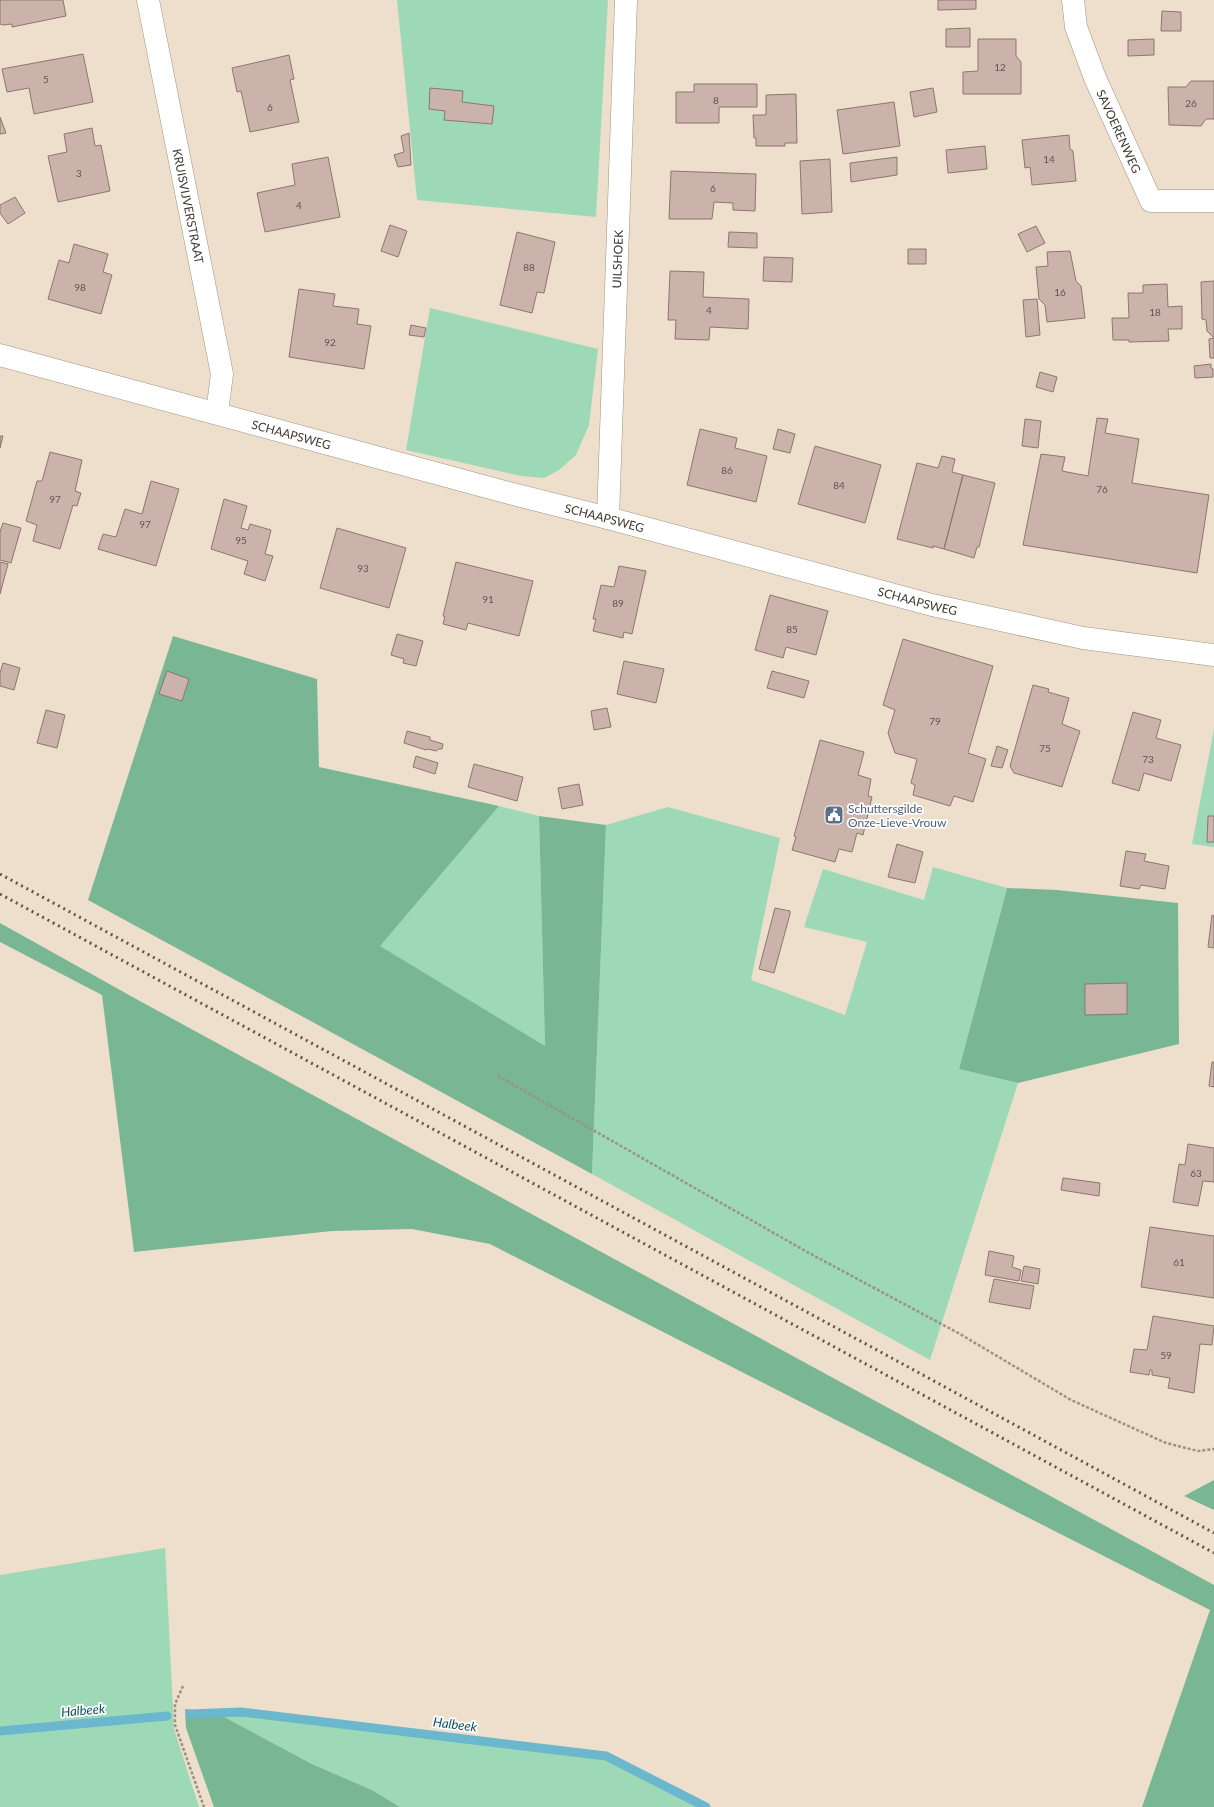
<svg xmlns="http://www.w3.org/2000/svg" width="1214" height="1807" viewBox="0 0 1214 1807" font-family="Lato,sans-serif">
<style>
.green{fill:#9dd9b7}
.forest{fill:#79b794}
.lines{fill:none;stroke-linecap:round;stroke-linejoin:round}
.stream{stroke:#6bb7cd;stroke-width:9}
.building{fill:#cbb2aa;stroke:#8d766f}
.street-casing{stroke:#a09380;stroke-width:23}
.path{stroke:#9c9284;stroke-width:2.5;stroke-dasharray:3 2;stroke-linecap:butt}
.street{stroke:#fff;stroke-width:22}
.rail{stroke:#5d574c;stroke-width:3;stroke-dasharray:2 4;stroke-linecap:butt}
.labels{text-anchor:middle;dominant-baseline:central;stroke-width:3.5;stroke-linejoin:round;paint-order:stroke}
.number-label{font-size:10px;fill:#60564e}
.street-label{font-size:12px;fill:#3d3830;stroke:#fff}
.service-label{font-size:12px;fill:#4e5e75;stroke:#fff;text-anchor:start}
.water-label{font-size:13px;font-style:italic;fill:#0c4f5f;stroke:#fff}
</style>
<rect width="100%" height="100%" fill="#eddfcb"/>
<path class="green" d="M 397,0 L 608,0 L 596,217 L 417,200 Z
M 430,308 L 598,349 L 589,425 L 576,455 L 559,470 L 544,478 L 521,476 L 406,450 Z
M 1214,729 L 1214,847 L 1192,844 Z
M 499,806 L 539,816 L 545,1046 L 379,946 Z
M 668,807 L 780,838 L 751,980 L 845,1015 L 867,942 L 804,927 L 823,869 L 924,900 L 933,867 L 1007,888 L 959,1069 L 1018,1083 L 930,1360 L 592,1174 L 606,825 Z
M 165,1548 L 174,1729 L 199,1807 L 0,1807 L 0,1575 Z
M 215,1712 L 548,1746 L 612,1759 L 706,1807 L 400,1807 L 372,1790 L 312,1764 Z"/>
<path class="forest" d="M 173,636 L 317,679 L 319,767 L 499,806 L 380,946 L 545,1046 L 539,816 L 606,825 L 592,1174 L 88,900 Z
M 1007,888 L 1057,890 L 1178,903 L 1179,1044 L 1018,1083 L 959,1069 Z
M 0,923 L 138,1000 L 1214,1585 L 1214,1807 L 1142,1807 L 1210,1610 L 490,1244 L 412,1229 L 332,1231 L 134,1252 L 102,995 L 0,942 Z
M 1214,1480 L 1214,1510 L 1184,1496 Z
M 185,1709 L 215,1712 L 312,1764 L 372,1790 L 400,1807 L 214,1807 L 186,1728 Z"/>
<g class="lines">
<path class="stream" d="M 190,1714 L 241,1712 L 606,1756 L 706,1807
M 0,1731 L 167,1716"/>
</g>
<path class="building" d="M 0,0 L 63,0 L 66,16 L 12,27 L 12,24 L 3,25 L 0,24 Z
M 938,0 L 976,0 L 976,9 L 938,10 Z
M 1162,11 L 1181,12 L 1181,31 L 1161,31 Z
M 970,28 L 970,47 L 946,47 L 946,29 Z
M 978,39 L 1016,39 L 1016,56 L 1021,62 L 1021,94 L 963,94 L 963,72 L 978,71 Z
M 1154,39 L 1154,55 L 1128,56 L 1128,40 Z
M 83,54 L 93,102 L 34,114 L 29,88 L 7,92 L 2,69 Z
M 289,55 L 294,79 L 290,80 L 299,122 L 250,132 L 241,91 L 237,92 L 232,68 Z
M 1191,81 L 1214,81 L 1214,119 L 1206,119 L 1201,126 L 1169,125 L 1168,87 L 1186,87 Z
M 694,84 L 757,84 L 757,107 L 719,107 L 719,123 L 676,123 L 676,92 L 694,92 Z
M 430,88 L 463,91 L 462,102 L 494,106 L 492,124 L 444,120 L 445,111 L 429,109 Z
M 933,88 L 937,112 L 914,117 L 910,92 Z
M 796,94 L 797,143 L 785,143 L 785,146 L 756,146 L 756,138 L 754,138 L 753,115 L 766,115 L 766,95 Z
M 894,102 L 900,146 L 843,154 L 837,110 Z
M 0,117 L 6,133 L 0,134 Z
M 92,128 L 95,146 L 101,145 L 110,191 L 58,202 L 48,156 L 67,152 L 64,134 Z
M 409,133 L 411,165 L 398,167 L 394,155 L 404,152 L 401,136 Z
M 1069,135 L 1070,149 L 1073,151 L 1076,181 L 1032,185 L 1030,167 L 1025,168 L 1022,140 Z
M 985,146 L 987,169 L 948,173 L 946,150 Z
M 328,157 L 340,217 L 265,232 L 257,193 L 295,185 L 292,164 Z
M 897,157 L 897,175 L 851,182 L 850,163 Z
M 830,159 L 832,212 L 802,214 L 800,161 Z
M 671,171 L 756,174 L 755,211 L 733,210 L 733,203 L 714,202 L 712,219 L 669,219 Z
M 15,197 L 25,213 L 8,224 L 0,213 L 0,205 Z
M 390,225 L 407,231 L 398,257 L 381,251 Z
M 1036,226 L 1045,243 L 1027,252 L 1018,234 Z
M 517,232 L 555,242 L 544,293 L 537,292 L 532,313 L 500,305 Z
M 729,232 L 757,233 L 757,248 L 728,247 Z
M 74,244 L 108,254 L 103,272 L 112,275 L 101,314 L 48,299 L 59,260 L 69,263 Z
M 908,249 L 926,249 L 926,264 L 908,264 Z
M 1070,251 L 1076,281 L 1081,286 L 1085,318 L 1047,322 L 1045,305 L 1039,299 L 1036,267 L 1048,266 L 1047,252 Z
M 764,257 L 793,258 L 792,282 L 763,281 Z
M 670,271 L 704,272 L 703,297 L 749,299 L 748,329 L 710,327 L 709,340 L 675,339 L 676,320 L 668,320 Z
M 1214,281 L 1214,358 L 1210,358 L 1209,339 L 1214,338 L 1207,331 L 1206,320 L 1202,319 L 1201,282 Z
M 1167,284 L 1168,307 L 1182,306 L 1182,329 L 1168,329 L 1169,341 L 1129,342 L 1129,340 L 1113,340 L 1112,318 L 1129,318 L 1128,293 L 1143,293 L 1143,285 Z
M 299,289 L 335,294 L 333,306 L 359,309 L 357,324 L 371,326 L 364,369 L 289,357 Z
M 1037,299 L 1040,335 L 1026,337 L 1023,300 Z
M 411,325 L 426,328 L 424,337 L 409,335 Z
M 1211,364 L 1211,368 L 1213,369 L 1213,377 L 1195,378 L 1194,366 Z
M 1040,372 L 1057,377 L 1053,392 L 1036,387 Z
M 1097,418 L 1108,419 L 1105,433 L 1139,439 L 1132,483 L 1209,495 L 1197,573 L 1023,545 L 1041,454 L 1065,457 L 1062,471 L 1088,476 Z
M 1025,419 L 1041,421 L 1038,448 L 1022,446 Z
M 700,429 L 737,438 L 735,448 L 767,456 L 756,502 L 687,485 Z
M 778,429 L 795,434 L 790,453 L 773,449 Z
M 0,436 L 3,436 L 0,448 Z
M 815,446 L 881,465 L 865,523 L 798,504 Z
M 50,452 L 82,460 L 75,491 L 81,493 L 77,506 L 73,505 L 60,549 L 33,541 L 37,525 L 26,521 L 37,481 L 42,481 Z
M 942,456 L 955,459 L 952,472 L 963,475 L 944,549 L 933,546 L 933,548 L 897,539 L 917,463 L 938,468 Z
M 963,475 L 995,483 L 979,547 L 977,547 L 974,558 L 944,549 Z
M 151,481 L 179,489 L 156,566 L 98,549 L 103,534 L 116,537 L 125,509 L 142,514 Z
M 224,499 L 247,506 L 241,528 L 248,530 L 250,524 L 271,530 L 265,554 L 273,556 L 265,581 L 244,574 L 248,561 L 211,549 Z
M 3,523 L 21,528 L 11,563 L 0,560 L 0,532 Z
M 337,528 L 406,548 L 389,608 L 320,588 Z
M 0,562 L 8,564 L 0,594 Z
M 456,562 L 533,581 L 519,636 L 468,623 L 466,630 L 443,624 L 445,617 L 443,616 Z
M 619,566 L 646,571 L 632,634 L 624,632 L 623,638 L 593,631 L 596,619 L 593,619 L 601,585 L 614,587 Z
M 770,595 L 828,611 L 816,655 L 786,647 L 783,658 L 755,650 Z
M 397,634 L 423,641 L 416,666 L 403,663 L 404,659 L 391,655 Z
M 903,639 L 993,666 L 968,753 L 986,759 L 973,802 L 954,796 L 950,806 L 913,795 L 915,785 L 911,783 L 917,759 L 895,753 L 888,733 L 895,710 L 883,705 Z
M 624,661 L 664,669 L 656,703 L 617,694 Z
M 3,663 L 20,668 L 14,690 L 0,686 L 0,673 Z
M 167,671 L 189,679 L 182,701 L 159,694 Z
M 772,671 L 809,681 L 804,698 L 767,688 Z
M 1033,685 L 1049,689 L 1048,692 L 1069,698 L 1062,724 L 1080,731 L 1062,787 L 1014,773 L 1010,766 Z
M 607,708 L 611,727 L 594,730 L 591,711 Z
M 46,710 L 65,715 L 57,748 L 37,743 Z
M 1133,712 L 1161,720 L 1156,738 L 1181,745 L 1171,781 L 1144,773 L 1139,791 L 1112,783 Z
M 407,731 L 430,737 L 430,740 L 443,744 L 442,749 L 439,749 L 436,751 L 428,749 L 426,750 L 404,743 Z
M 820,740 L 864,752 L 858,775 L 871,779 L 868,796 L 872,797 L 863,835 L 857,833 L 852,852 L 839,849 L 835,862 L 792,850 L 796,837 L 794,836 Z
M 997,746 L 1008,750 L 1002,768 L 991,766 Z
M 416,756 L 438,763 L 435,774 L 413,767 Z
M 474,764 L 523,777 L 517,801 L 468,787 Z
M 579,784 L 583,805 L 562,809 L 558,788 Z
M 1208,816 L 1214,816 L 1214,842 L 1207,842 Z
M 897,844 L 923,852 L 915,883 L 888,877 Z
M 1126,851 L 1146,854 L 1144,861 L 1169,866 L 1165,889 L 1141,885 L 1139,889 L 1120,886 Z
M 775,908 L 790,911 L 790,914 L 774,973 L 759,969 Z
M 1212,915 L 1214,916 L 1214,948 L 1208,947 Z
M 1127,983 L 1127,1014 L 1085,1015 L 1085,984 Z
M 1212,1062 L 1214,1062 L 1214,1087 L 1209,1086 Z
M 1188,1144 L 1214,1148 L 1214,1182 L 1203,1181 L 1198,1206 L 1173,1202 L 1179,1164 L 1185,1165 Z
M 1063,1178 L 1100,1183 L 1099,1196 L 1061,1190 Z
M 1150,1227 L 1214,1236 L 1214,1298 L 1141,1287 Z
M 989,1251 L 1014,1256 L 1012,1267 L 1021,1270 L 1019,1281 L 985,1275 Z
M 1024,1266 L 1040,1269 L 1038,1284 L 1021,1281 Z
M 994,1279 L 1034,1286 L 1030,1309 L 989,1302 Z
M 1153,1316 L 1214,1326 L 1212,1345 L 1200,1344 L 1194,1393 L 1168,1388 L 1170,1378 L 1152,1375 L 1152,1370 L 1150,1370 L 1149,1375 L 1130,1372 L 1134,1349 L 1147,1350 Z"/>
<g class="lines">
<defs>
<g id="street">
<path id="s1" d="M 148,0 L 222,374 L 217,413"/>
<path id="s2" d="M 1073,0 L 1076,27 L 1095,78 L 1151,201 L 1214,201"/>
<path id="s3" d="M 0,355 L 505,492 L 608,518 L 932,605 L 1083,638 L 1214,655"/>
<path id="s4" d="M 608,518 L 626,0"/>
</g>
</defs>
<use href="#street" class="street-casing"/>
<path class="path" d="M 498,1076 L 809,1253 L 960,1334 L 1071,1400 L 1166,1443 L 1198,1451 L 1214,1449
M 183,1686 L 175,1704 L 175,1725 L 204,1807"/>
<use href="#street" class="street"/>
<path class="rail" d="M 0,874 L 1214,1533
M 0,894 L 1214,1553"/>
</g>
<defs>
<symbol id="civic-square" viewBox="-11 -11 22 22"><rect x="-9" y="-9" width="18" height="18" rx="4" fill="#5c6f8a" stroke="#fff"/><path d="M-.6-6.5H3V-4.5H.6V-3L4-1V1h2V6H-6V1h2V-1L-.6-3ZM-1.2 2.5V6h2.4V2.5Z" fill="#fff"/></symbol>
</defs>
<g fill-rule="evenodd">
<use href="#civic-square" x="823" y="804" width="22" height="22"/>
</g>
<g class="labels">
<g class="number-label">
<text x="1000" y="67">12</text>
<text x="46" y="79">5</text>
<text x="716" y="100">8</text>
<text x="1191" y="103">26</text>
<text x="270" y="107">6</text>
<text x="1049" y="159">14</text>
<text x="79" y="173">3</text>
<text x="713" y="188">6</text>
<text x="299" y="205">4</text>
<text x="529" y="267">88</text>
<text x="80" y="287">98</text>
<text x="1060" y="292">16</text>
<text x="709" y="310">4</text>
<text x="1155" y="312">18</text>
<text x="330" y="342">92</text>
<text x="727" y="470">86</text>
<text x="839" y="485">84</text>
<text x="1102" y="489">76</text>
<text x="55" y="499">97</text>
<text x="145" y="524">97</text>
<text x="241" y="540">95</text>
<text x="363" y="568">93</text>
<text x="488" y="599">91</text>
<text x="618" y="603">89</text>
<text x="792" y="629">85</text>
<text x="935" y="721">79</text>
<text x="1045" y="748">75</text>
<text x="1148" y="759">73</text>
<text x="1196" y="1173">63</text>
<text x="1179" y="1262">61</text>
<text x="1166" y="1355">59</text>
</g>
<g class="street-label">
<text stroke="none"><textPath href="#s2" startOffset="140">SAVOERENWEG</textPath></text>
<text stroke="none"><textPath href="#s1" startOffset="210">KRUISVIJVERSTRAAT</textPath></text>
<text stroke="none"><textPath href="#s4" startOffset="259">UILSHOEK</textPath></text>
<text stroke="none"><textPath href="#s3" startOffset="302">SCHAAPSWEG</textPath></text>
<text stroke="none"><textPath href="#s3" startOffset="626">SCHAAPSWEG</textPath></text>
<text stroke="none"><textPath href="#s3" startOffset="950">SCHAAPSWEG</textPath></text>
</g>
<g class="service-label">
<text x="848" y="808">Schuttersgilde<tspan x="848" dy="14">Onze-Lieve-Vrouw</tspan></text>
</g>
<g class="water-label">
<text transform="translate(83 1710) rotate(-5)">Halbeek</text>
<text transform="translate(455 1724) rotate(7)">Halbeek</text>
</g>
</g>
</svg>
